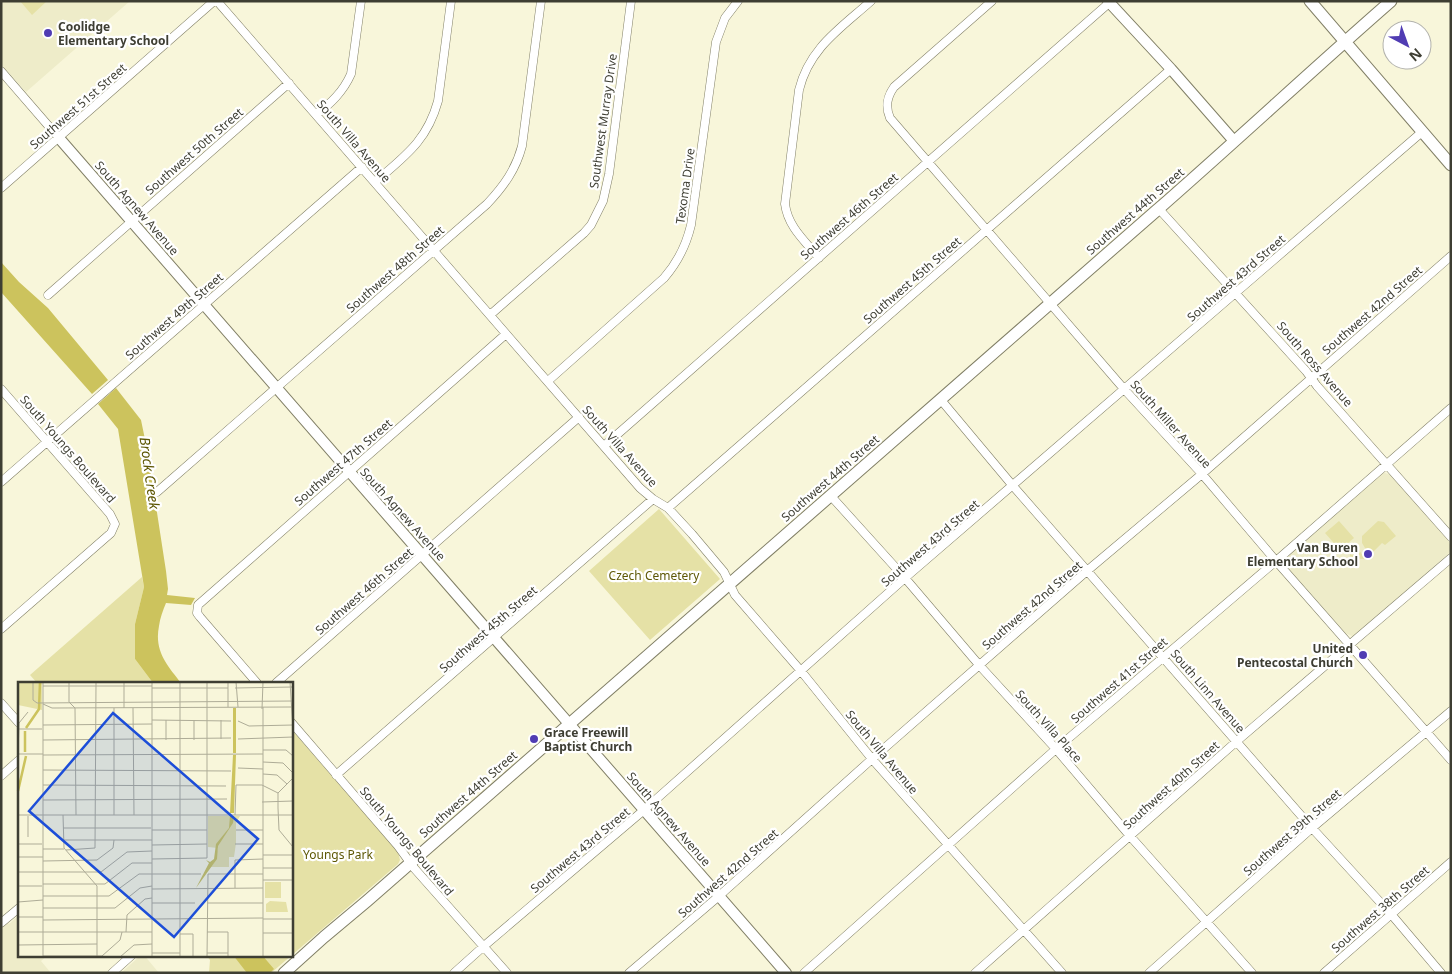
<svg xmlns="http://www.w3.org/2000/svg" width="1452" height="974" viewBox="0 0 1452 974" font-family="'Noto Sans',sans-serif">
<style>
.built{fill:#eeecc9}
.green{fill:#e5e1a6}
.water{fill:#ccc35d}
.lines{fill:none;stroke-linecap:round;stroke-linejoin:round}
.minor-casing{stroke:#817f66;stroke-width:9}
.tertiary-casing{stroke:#817f66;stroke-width:12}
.secondary-casing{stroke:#817f66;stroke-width:13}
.minor{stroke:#fff;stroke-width:8}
.tertiary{stroke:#fff;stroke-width:10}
.secondary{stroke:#fff;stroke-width:11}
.poi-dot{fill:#503cb3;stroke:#fff;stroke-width:2}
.labels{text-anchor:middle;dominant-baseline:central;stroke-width:4.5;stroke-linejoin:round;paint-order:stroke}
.poi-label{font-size:12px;font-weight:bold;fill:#3e3e33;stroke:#fff;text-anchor:start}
.street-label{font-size:12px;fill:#3e3e33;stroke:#fff}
.park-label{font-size:12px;fill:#5e5806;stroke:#fff}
.water-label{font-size:14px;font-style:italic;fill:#5c5502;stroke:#fff}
.inset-river{fill:none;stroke:#ccc35d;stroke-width:2.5}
.inset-road{fill:none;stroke:#aeac97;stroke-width:1}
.view{fill:#1d4ed8;fill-opacity:0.15;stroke:#1d4ed8;stroke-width:2.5}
.inset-edge{fill:none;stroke:#3e3e33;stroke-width:2.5}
</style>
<rect width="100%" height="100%" fill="#f8f6da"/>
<path class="built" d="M 1,1 L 130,1 L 26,92 L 1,64 Z
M 1381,473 L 1385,473 L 1391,475 L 1449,542 L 1451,548 L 1449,553 L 1356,635 L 1352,636 L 1345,633 L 1286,566 L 1285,557 Z
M 19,915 L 19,955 L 48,955 L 41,961 L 51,973 L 1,973 L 1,916 L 9,924 Z
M 141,955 L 144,955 L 159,973 L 121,973 Z"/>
<path class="green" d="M 20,1 L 47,1 L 32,15 Z
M 659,509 L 720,579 L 650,640 L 589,571 Z
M 1339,521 L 1354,538 L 1340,550 L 1325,533 Z
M 1378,521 L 1384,522 L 1396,536 L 1385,545 L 1382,543 L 1371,554 L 1368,553 L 1362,543 L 1362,536 Z
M 1350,550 L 1359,550 L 1365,559 L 1350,558 Z
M 142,577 L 144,587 L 135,624 L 135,659 L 153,683 L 37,683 L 30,675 Z
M 291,729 L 398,852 L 400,860 L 398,864 L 271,973 L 209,973 L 210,960 L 206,955 L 291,955 Z"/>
<path class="water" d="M 1,262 L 19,282 L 48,308 L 108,380 L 92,394 L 1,292 Z
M 116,388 L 141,420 L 148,454 L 166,571 L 168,589 L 167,595 L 195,598 L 191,605 L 166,603 C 163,610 160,618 159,626 C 154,651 167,665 181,683 L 153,683 L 135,659 L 135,624 L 144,587 L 118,429 L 98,404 Z
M 233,955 L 262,955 L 274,969 L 270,973 L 247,973 Z"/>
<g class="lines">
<defs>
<path id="minor" d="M 217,1 L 640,488 L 653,499 L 668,508 L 692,534 L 724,572 L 735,595 L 801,671 L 872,759 L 1062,973
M 992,1 L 894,87 C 887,97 885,106 890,118 L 1124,389 L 1202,474 L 1276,561 L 1451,760
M 1,71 L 59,138
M 316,115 C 331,103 343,92 351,74 L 361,1
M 375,182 C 405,156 427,141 438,101 L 451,1
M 1,188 L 214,1
M 1159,209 L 1306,371 L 1317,386 L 1451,537
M 819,258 C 805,241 788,227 785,204 L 799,90 C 809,48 841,28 871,1
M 48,295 L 289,83
M 490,315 L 584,233 L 591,225 L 603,201 L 609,174 L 631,1
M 548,381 L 664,278 C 678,262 686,246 691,225 L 716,42 L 725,18 L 738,1
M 1,389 L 110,514 L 115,524 L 111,533 L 1,629
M 941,400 L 1013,486 L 1312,828 L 1391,914 L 1441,973
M 604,446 L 1109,3
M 1,482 L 362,167
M 157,492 L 487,204 C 504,186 516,169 522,146 L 541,1
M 830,495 L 905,578 L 980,666 L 1056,749 L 1130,836 L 1252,973
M 668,508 L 1171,69
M 257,683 L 200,617 L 197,613 L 198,605 L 506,334
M 276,683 L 579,417
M 1,703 L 19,723
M 291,722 L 398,846 L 414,868 L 507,973
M 336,775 L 653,499
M 1,776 L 19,760
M 1,923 L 19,908
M 112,973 L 132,955
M 454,973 L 484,946 L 644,810 L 905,578 L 1422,132
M 629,973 L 719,896 L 872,759 L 1088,570 L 1202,474 L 1451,256
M 804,973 L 1056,749 L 1276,561 L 1451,408
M 975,973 L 1237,741 L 1451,558
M 1149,973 L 1312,828 L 1451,711
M 1324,973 L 1451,862"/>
<path id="tertiary" d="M 1108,1 L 1171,69 L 1234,141
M 59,138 L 786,973"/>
<path id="secondary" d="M 1310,1 L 1451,165
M 284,973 L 324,937 L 367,901 C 630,671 893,441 1156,211 C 1235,142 1312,70 1391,1"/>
</defs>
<use href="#minor" class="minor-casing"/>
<use href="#tertiary" class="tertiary-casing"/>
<use href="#secondary" class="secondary-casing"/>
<use href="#minor" class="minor"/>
<use href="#tertiary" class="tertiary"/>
<use href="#secondary" class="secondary"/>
</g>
<g class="poi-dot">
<circle cx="48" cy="33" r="5"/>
<circle cx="1368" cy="554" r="5"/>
<circle cx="1363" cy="655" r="5"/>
<circle cx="534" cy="739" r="5"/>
</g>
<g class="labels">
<g class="poi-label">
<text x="58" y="26">Coolidge<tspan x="58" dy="14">Elementary School</tspan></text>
<text x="1358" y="547" text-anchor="end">Van Buren<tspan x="1358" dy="14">Elementary School</tspan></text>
<text x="1353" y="648" text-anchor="end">United<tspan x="1353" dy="14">Pentecostal Church</tspan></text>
<text x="544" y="732">Grace Freewill<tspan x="544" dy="14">Baptist Church</tspan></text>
</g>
<g class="street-label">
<text transform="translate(78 106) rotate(-41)">Southwest 51st Street</text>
<text transform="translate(603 121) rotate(-82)">Southwest Murray Drive</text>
<text transform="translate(354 141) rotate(49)">South Villa Avenue</text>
<text transform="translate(194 151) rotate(-41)">Southwest 50th Street</text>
<text transform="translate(685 186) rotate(-82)">Texoma Drive</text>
<text transform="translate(137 208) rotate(49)">South Agnew Avenue</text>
<text transform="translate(1135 211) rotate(-41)">Southwest 44th Street</text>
<text transform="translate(849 216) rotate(-41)">Southwest 46th Street</text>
<text transform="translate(395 269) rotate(-41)">Southwest 48th Street</text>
<text transform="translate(1236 278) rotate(-41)">Southwest 43rd Street</text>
<text transform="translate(912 280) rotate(-41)">Southwest 45th Street</text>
<text transform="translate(1372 310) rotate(-41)">Southwest 42nd Street</text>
<text transform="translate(174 316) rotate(-41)">Southwest 49th Street</text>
<text transform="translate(1315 364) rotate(49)">South Ross Avenue</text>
<text transform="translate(1171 424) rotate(48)">South Miller Avenue</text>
<text transform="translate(620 446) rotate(48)">South Villa Avenue</text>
<text transform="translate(68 449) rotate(49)">South Youngs Boulevard</text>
<text transform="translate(343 462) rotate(-41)">Southwest 47th Street</text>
<text transform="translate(830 478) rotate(-41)">Southwest 44th Street</text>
<text transform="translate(403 514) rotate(48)">South Agnew Avenue</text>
<text transform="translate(930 543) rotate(-41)">Southwest 43rd Street</text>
<text transform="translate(364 591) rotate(-41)">Southwest 46th Street</text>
<text transform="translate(1032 605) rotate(-41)">Southwest 42nd Street</text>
<text transform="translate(488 629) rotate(-41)">Southwest 45th Street</text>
<text transform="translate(1119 680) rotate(-41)">Southwest 41st Street</text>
<text transform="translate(1208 691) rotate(49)">South Linn Avenue</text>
<text transform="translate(1049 726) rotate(48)">South Villa Place</text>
<text transform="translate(882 752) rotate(50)">South Villa Avenue</text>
<text transform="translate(1171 785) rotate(-42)">Southwest 40th Street</text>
<text transform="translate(468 794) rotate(-41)">Southwest 44th Street</text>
<text transform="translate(669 819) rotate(49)">South Agnew Avenue</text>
<text transform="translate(1292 832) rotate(-41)">Southwest 39th Street</text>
<text transform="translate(407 841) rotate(50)">South Youngs Boulevard</text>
<text transform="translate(580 850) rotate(-40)">Southwest 43rd Street</text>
<text transform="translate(728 873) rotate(-41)">Southwest 42nd Street</text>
<text transform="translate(1380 909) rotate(-41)">Southwest 38th Street</text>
</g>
<g class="park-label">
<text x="654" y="575">Czech Cemetery</text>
<text x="338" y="854">Youngs Park</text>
</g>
<g class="water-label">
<text transform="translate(150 473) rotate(82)">Brock Creek</text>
</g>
</g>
<g transform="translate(18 682)">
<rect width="275" height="275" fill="#f8f6da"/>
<path d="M 0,0 L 24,0 L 24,28 L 0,23 ZM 190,134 L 222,134 L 218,141 L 218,161 L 216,175 L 211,175 L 211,185 L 192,185 L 196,181 L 200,166 L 190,165 ZM 247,200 L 263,200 L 263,216 L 247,216 ZM 252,219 L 268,220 L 270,230 L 248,230 L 248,222 Z" fill="#e5e1a6"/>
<path d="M 215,26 L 218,26 L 218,71 L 215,71 ZM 215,73 L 218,73 L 216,131 L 212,131 ZM 212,134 L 216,134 L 215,141 L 200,164 L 199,177 L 178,206 L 191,181 L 188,178 L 192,180 L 196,177 L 198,162 L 211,146 Z" fill="#ccc35d"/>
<path class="inset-river" d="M 8,46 L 21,27 L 22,0M 7,49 L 7,70M 0,109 L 8,74"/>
<path class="inset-road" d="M 15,0 L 15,18 L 19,21 L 275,19M 51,0 L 51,20 L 57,26 L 58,133M 106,0 L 106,26M 134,0 L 134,275M 162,0 L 162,275M 218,0 L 220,25M 272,0 L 275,47M 25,4 L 134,4M 134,6 L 210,6M 217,6 L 275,5M 25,22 L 34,26 L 275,25M 210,25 L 210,0M 96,26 L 96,133M 115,26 L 116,133M 244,27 L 245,0M 134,38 L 213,39M 148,38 L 148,58M 176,38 L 176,58M 203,38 L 203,57M 220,39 L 231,44 L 275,43M 25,43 L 134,42M 1,47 L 24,47M 220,57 L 275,55M 25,58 L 213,56M 245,68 L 268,68 L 275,74M 0,72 L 1,41 L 10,30M 1,72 L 25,72M 25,73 L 245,72M 245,80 L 265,81 L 275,91M 220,86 L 245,87M 25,88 L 213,89M 245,92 L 259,93 L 269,102M 275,96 L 260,111 L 260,126 L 261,148 L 275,165M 25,103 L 208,104M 25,118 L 209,117M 244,120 L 275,119M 0,133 L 275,133M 45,133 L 46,166 L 79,204 L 79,275M 217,133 L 218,103 L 244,103 L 260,111M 10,134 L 10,155M 45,146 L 133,146M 134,148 L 189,148M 218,148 L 245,148M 45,158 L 134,158M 0,162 L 24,162M 217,162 L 245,162M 134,163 L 189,162M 25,167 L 46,167M 48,168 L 77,166 L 78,0M 245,173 L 275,173M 0,175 L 25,175M 134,177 L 189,176 L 189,0M 25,179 L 79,178 L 95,166 L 96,158M 245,186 L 275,186M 0,190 L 83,190 L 109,170 L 134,169M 245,198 L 275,198M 25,202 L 87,202 L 114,181 L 134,181M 0,204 L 24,204M 217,206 L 217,178 L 245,177M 134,207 L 245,206M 25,214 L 91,214 L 121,192 L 183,192M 0,220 L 25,218M 134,221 L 177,221M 189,221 L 245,221M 25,226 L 97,226 L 122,206 L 134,204M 0,235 L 25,235M 245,237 L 275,237M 25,238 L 245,236M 0,250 L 134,250M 108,250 L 109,233 L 127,217 L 134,216M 189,250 L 210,250 L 210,275M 245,251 L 275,251M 162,252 L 175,252 L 175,275M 0,263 L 79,262M 134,271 L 162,271M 189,271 L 210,271M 25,274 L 84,274 L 102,258 L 104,250M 25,275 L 25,0M 102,275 L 116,263 L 134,262M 189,275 L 190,192 L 245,192M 245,275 L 245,25"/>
<path class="view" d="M 95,31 L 240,157 L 156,255 L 11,129 Z"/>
<rect width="275" height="275" class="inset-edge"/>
</g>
<rect width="1452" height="974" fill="none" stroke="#3e3e33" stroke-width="5"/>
<g transform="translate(1407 45) rotate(139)"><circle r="24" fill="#ffffff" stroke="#b2b2ad"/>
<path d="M0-4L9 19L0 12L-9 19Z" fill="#503cb3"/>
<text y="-8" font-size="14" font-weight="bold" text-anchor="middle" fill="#3e3e33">N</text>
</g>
</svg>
